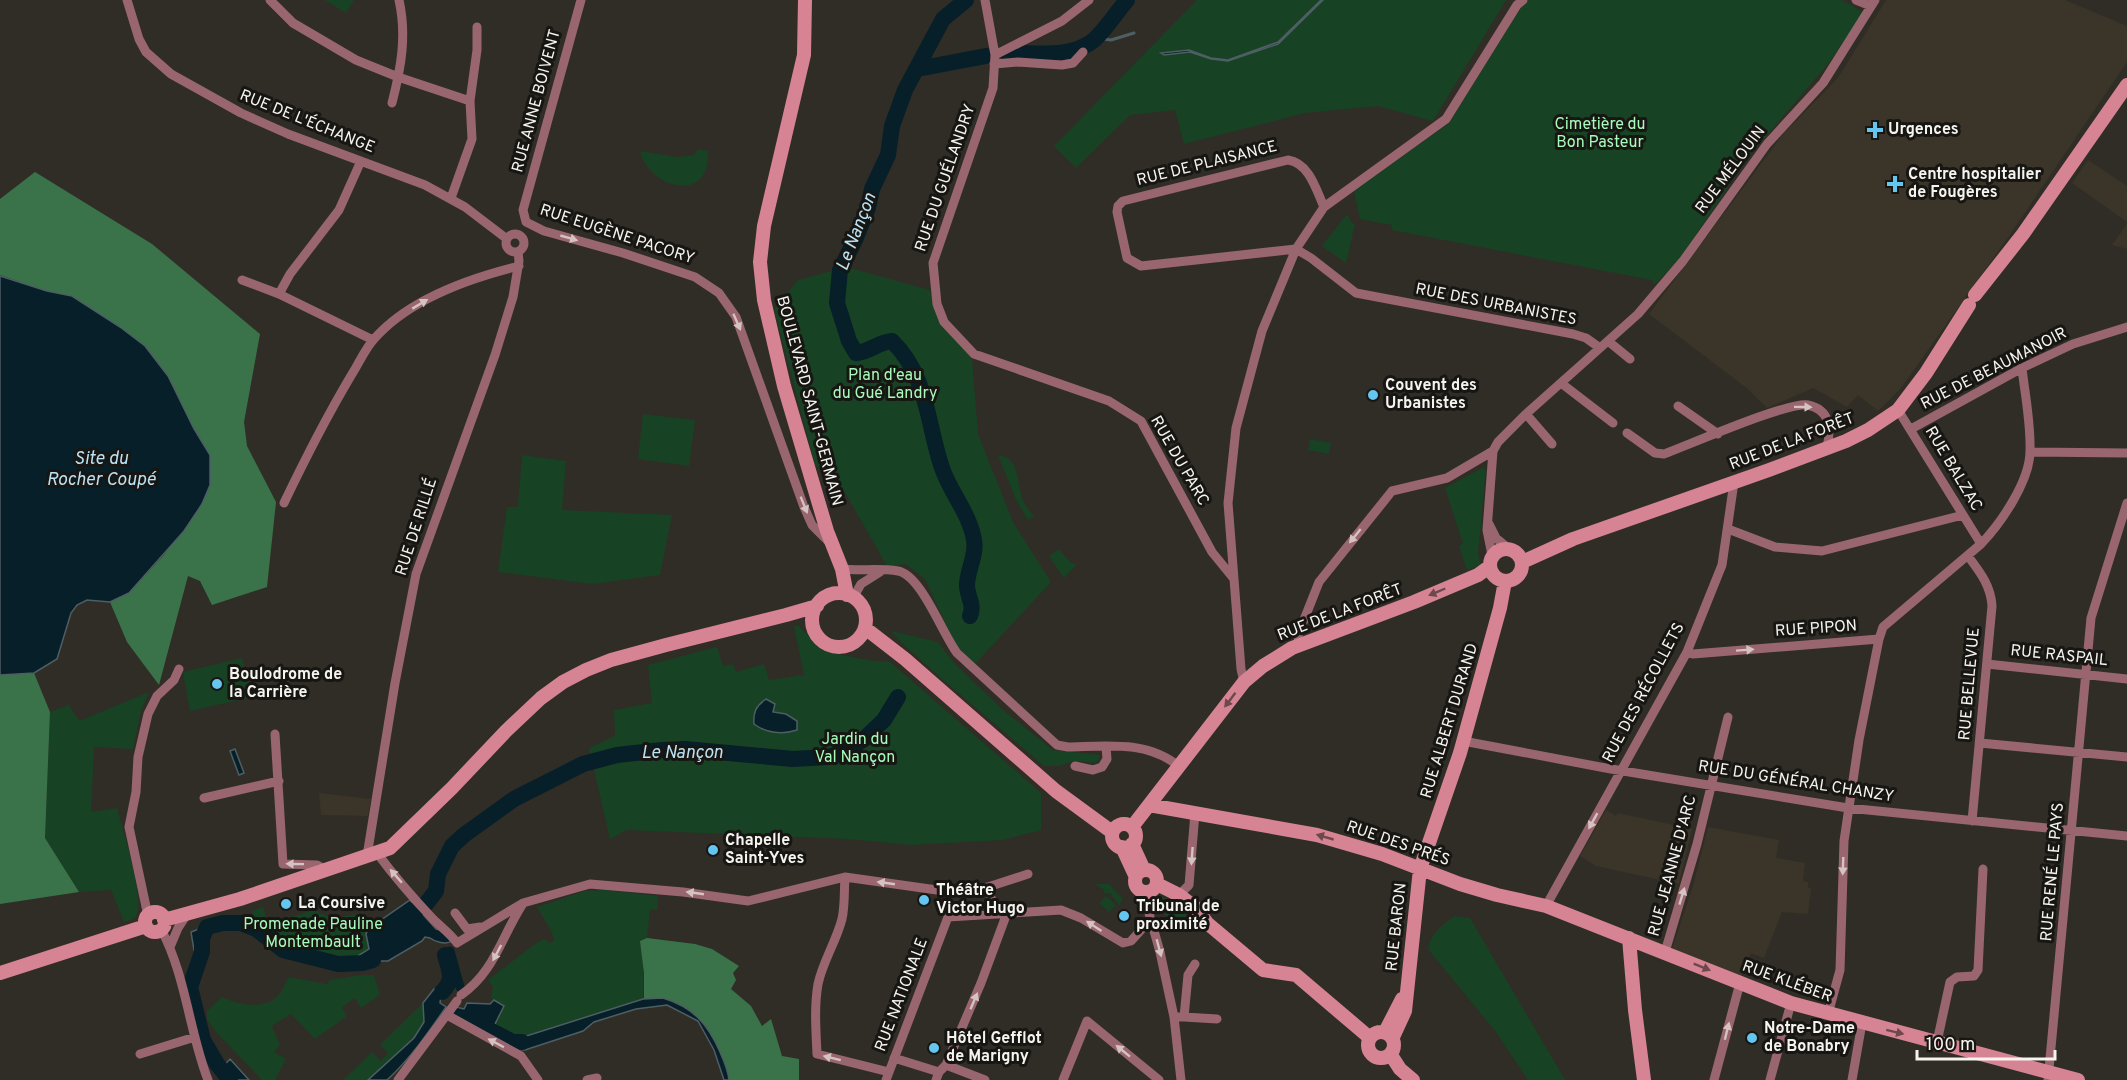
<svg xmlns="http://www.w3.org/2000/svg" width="2127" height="1080" viewBox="0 0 2127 1080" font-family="Overpass,sans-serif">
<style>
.built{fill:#3a3528}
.green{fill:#184224}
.forest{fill:#3a7349}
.water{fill:#061f29;stroke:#4e5f64;stroke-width:1.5}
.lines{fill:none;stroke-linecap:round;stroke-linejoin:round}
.stream{stroke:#4e5f64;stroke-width:3}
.canal{stroke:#061f29;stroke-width:9}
.river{stroke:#061f29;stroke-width:16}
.street{stroke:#99666f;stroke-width:9}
.secondary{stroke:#d68494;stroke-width:14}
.oneway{fill:#d5c2c2}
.oneway2{fill:#6d484d}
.poi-dot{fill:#64c5ee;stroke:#171613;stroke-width:2}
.labels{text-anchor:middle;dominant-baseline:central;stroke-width:6;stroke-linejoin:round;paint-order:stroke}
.street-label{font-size:16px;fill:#f5f4ef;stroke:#171613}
.park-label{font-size:16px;fill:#a7fcbb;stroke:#171613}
.poi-label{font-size:16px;font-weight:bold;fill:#f5f4ef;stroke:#171613;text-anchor:start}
.water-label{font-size:18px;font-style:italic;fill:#bbe3f4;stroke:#171613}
</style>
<rect width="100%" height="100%" fill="#302d27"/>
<path class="built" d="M 1886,0 L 2065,0 L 2127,26 L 2127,62 L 2009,236 L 1901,388 L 1878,411 L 1858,395 L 1847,407 L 1813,388 L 1767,408 L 1748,389 L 1649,314 L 1784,133 L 1838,78 Z
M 2088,160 L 2127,186 L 2127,222 L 2072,183 Z
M 2127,224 L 2127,249 L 2112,245 Z
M 319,793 L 371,799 L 368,816 L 321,815 Z
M 1606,810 L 1616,816 L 1618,813 L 1692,829 L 1679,884 L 1596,866 L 1580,856 Z
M 1708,827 L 1779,840 L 1776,858 L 1805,863 L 1803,881 L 1808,882 L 1808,888 L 1811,888 L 1808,914 L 1782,912 L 1764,958 L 1751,953 L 1741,977 L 1672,949 L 1693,886 Z"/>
<path class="green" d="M 325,0 L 354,0 L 346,13 Z
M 1197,0 L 1506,0 L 1433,121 L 1378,106 L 1305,113 L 1184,144 L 1175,110 L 1130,115 L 1076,168 L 1054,146 Z
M 1528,0 L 1841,0 L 1851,5 L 1863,13 L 1828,64 L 1749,156 L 1678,261 L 1655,284 L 1652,280 L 1392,230 L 1392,225 L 1360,219 L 1354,191 L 1449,123 L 1522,6 Z
M 698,149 L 708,151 C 711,205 649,189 640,151 L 677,157 L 694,155 Z
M 1347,214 L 1352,223 L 1355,224 L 1346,263 L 1322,246 Z
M 847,267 L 929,290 L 972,358 L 978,434 L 1013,522 L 1051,582 L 975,664 L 955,644 L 925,579 L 906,564 L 887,566 L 839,482 L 815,465 L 774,309 L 798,280 Z
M 643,414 L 695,420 L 689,466 L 638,459 Z
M 1310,439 L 1331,443 L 1329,454 L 1308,450 Z
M 522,455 L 566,461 L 562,510 L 672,515 L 660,575 L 592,584 L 498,572 L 507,507 L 518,507 Z
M 998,455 C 1021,457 1016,484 1023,500 C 1025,506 1030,511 1034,516 L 1028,520 L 1017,502 Z
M 1482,468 L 1486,469 L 1478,554 L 1481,565 L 1467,570 L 1459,546 L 1463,544 L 1445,488 Z
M 1059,549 L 1070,562 L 1076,565 L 1064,578 L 1049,556 Z
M 794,626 L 799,626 L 823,651 L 867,660 L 890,662 L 1041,793 L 1041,830 L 1002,840 L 912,845 L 847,839 L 627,830 L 610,839 L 589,748 L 615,736 L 614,710 L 652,703 L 648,665 L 717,647 L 723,666 L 733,664 L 736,672 L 764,664 L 769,680 L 804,675 Z
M 891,631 L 938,642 L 954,663 L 1003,710 L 1053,750 L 1100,755 L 1099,760 L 1094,763 L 1079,761 L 1070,762 L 1060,766 L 1044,766 L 933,671 L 901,642 Z
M 242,658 L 252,697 L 190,711 L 183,672 Z
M 149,692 L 141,711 L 133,749 L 94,747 L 91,812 L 117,808 C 122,827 146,901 136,916 C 134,919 128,921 124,922 L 111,890 L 79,892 L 45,838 L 50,712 L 69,705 L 79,721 Z
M 1096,884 L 1109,884 L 1123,899 L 1119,905 L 1110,893 L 1104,893 L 1104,890 Z
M 603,890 L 658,896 L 658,909 L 650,910 L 647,938 L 643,940 L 643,999 L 517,1039 L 491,1032 L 504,1006 L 491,998 L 493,987 L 488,980 L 532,946 L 544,939 L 550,943 L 554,941 L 552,932 L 537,907 L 585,891 Z
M 1106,896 L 1116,905 L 1109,912 L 1099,903 Z
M 1160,898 L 1166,898 L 1187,916 L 1179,927 L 1161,911 L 1156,899 Z
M 263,907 L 268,925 L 313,910 L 334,919 L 359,913 L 368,929 L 366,934 L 369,949 L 353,959 L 352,963 L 338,964 L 283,950 L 256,929 L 252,911 Z
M 1455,916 L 1470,918 L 1565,1080 L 1528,1080 L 1496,1032 L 1428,949 C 1430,934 1443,924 1455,916 Z
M 449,955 L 456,979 L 452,980 L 451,985 L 443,994 L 436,987 L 447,981 L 440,960 Z
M 362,975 L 374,975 L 380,995 L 361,1008 L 355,998 L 342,1007 L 347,1016 L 315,1039 L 291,1014 L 272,1026 L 280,1045 L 274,1052 L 286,1059 L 275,1080 L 262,1080 L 216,1032 L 207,1020 L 207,1011 L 222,997 C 236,1004 258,1009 273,1000 C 281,995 284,985 289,977 L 326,984 L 328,984 L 329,980 Z
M 423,1003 L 424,1022 L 414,1038 L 385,1066 L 368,1080 L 343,1080 L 372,1052 L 381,1061 L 388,1053 L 380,1045 Z"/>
<path class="forest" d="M 35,172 L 152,244 L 260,334 L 244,422 L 247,446 L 276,502 L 267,587 L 212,605 L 200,581 L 188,576 L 159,685 L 127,642 L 110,602 L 129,593 L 164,555 L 202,504 L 210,455 L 145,346 L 120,327 L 72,296 L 47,291 L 0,275 L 0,199 Z
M 34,673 L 50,712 L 45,838 L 79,892 L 0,904 L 0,675 Z
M 647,938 L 695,944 L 712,949 L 739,966 L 733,973 L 736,980 L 731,989 L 751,1006 L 762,1026 L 771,1019 L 782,1056 L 799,1059 L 799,1080 L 726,1080 L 724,1066 L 706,1026 L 675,1003 L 644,1004 L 644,973 L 640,941 Z"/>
<path class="water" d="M 1321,0 L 1323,0 L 1278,44 L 1228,61 L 1211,59 L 1190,52 L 1164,55 L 1161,53 L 1189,50 L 1211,58 L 1228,60 L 1278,42 Z
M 0,276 L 47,291 L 72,296 L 120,327 L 145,346 L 168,376 L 194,429 L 210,455 L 210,485 L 202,504 L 184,531 L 129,593 L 110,602 L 87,600 L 77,605 L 71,613 L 57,659 L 34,673 L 0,675 Z
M 766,699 L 775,704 L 773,712 L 786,714 L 797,721 L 797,730 C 782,735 766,733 754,724 C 753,712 756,706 766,699 Z
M 235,749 L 244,773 L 239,775 L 230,751 Z
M 410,900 L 436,929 L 445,931 L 452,941 C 446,945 435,942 430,938 L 425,937 L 422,941 L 388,961 L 379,961 L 376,966 L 367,968 L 350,967 L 353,959 L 369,949 L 366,934 L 368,929 Z
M 207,926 L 209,933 L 206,953 L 194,950 L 191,932 Z
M 434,989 L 441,996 L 440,1003 L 446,1007 C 428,1033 410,1059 387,1080 L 368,1080 L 414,1038 L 424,1022 L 423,1003 Z
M 663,998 C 693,1007 708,1024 720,1052 C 724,1061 728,1070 729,1080 L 724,1080 L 714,1050 L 698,1021 L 667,1005 L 636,1009 L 594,1022 L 583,1031 L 525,1050 L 515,1049 L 499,1042 L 502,1035 L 517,1039 L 643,999 Z
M 494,1000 L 504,1006 L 489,1036 L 452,1015 L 456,1007 L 464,1009 L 467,1003 L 490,1004 Z
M 230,1059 L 249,1080 L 223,1080 L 220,1070 Z"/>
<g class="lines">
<path class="stream" d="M 1096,38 L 1111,40 L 1134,33"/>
<path class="canal" d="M 450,951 L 460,987"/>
<path class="river" d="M 966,0 L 943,19 L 905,90 L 892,126 L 888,155 L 872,189 L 868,208 L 855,240 L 840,270 L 837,303 L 849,341 L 856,353 C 870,352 878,342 892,341 C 928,376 927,424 942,468 C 950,492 970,514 974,540 C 977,554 967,571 967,585 C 967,597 975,604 970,616
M 1007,53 C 1035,52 1071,59 1094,40 C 1106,29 1116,13 1127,0
M 917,69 L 986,56
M 412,912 L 426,904 L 436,891 L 438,874 L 452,846 L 464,835 L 514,799 L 583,764 L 617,755 L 662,750 L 685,749 L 793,759 L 827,757 L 844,753 L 864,739 L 884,720 L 898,697
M 442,992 C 455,979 449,971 445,955
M 472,1021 L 513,1042 L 522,1042
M 230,1080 L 217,1064 L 203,1040 L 190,987 L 202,952 L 202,939 L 207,927 L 223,923 L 241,923 L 256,929 L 283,950 L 338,964 L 362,963 L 373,960"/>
<path class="street" d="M 127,0 L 139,39 L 146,52 L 171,74 L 241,113 L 288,134 L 425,185 L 465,207 L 507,239
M 270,0 L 293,23 L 356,60 L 398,77 L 470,101
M 581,0 L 523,210 L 526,222 L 544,231 L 623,253 L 695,277 L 719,293 L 736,317 L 804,507 L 812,525 L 828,541
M 985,0 L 995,55 L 993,88 L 933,263 L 937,304 L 944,322 L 974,354 L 1109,401 L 1141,421 L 1212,552 L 1234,579 L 1241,669 L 1244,682
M 1856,0 L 1871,6
M 995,55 L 1062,21 L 1089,0
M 994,64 L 1018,62 L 1062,65 L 1073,63 L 1083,52
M 392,103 C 401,68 407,36 399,0
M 451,198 L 472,139 L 470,101 L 477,50 L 477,27
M 1324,207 C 1316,189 1309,163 1288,160 L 1123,201 L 1118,206 L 1117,212 L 1127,258 L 1141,266 L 1296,249 L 1311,258 L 1356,293 L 1573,334 L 1586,338 L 1600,348 L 1526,414 L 1498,442 L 1493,451 L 1487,530 L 1492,555
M506 243a9 9 0 1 1 18 0a9 9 0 1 1-18 0Z
M 242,280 L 279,294 L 373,340
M 279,294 L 290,274 L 339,210 L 361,161
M 1608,341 L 1630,359
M 1600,348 L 1638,314 L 1683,261 L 1767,144 L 1823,83 L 1875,0
M 1561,383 L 1613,423
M 1678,406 L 1718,434
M 1898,410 L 1981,544
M 1526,414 L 1552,444
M 1911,429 L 2022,368 L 2073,344 L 2127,327
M 1627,433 L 1655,453 L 1664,454 C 1689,445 1789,401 1808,405 C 1831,410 1831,429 1827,448
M 2031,452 L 2127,453
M 284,503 C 305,459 327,416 352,374 C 359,363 365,349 374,339 C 408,300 470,278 519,266
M 1489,524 L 1496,538 L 1509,549
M 1728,529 L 1775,547 L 1822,551 L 1963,515
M 1968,556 C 1980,572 1991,586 1992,606 L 1972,821
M 842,569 C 860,571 880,568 898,571 C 921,575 942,633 957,653 L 1057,745 L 1068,747 C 1107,746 1147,740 1180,767
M 1234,579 L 1228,503 L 1236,428 L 1262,331 L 1296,249 L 1324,207 L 1446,119 L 1517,5 L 1523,0
M 853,598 L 861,584 L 880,572
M 1299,645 L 1298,635 L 1319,582 L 1392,491 L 1447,478 L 1493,451
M 1687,652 L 1693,654 L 1879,639
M 1987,664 L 2127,679
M 275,734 L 283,864 L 317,865 L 326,870
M 1463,741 L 1611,769 L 1848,808 L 2127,836
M 1980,743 L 2127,757
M 1075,766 L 1093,770 L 1102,767 L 1107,759 L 1106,747
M 204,798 L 279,781
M 377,853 C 394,876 414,899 433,919 C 442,928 450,933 457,943 L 523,903 L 590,884 L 683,892 L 748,901 L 845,877 L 944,891 L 969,891 L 988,887 L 1028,874
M 367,856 L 395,683 L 416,574 L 495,355 L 513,297 L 519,261 L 518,252
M 845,877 C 844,891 845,906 842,919 C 836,942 823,961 818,984 C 814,1007 816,1031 817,1054 L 889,1072
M 988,887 L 992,901 L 992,914
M 1143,892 L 1160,952 L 1174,1017 L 1181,1080
M 1179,895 L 1189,885 L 1195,813
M 1546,906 L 1687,652 L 1722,565 L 1734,482
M 455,913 L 467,929 L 480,927
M 148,916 L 129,827 L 136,792 L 138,757 L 148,714 L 157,696 L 174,680 L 179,669
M 161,929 C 186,976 189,1031 208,1080
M 170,947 L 178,928 L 187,914
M 1665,952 L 1697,844 L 1728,717
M 461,995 C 494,972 501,938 522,905
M 1828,1014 L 1840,970 L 1844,841 L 1859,740 L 1879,639 L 1883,627 L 1981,544 C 2001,523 2030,481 2030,451 C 2031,424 2025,395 2022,368
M 447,1015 L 521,1056 L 538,1080
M 1174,1017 L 1184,1017 L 1188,975 L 1195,964
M 1184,1017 L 1217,1019
M 1937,1042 L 1950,982 L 1957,977 L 1974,976 L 1978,970 L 1983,869
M 140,1054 L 195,1037
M 894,1058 L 939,1072
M 946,1065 L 985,1080
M 398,1080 L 457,1001
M 587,1080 L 597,1078
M 886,1080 L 948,917 L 1061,910 L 1081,918 L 1123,943 L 1131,941 L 1151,919
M 936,1080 L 939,1072 L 946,1065 L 981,983 L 1007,913
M 1063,1080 L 1087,1021 L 1159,1080
M 1714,1080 L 1740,983
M 1770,1080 L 1791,1003
M 1852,1080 L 1862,1023
M 2048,1080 L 2091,618 L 2127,503"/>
<path class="secondary" d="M 805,0 L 804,55 L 764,226 L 760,262 L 764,300 L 784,386 L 827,531 L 842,569 L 847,595
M 1975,295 L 2023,234 L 2127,85
M1490 565a16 16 0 1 1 32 0a16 16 0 1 1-32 0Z
M 1522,562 L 1573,539 L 1769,470 L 1846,441 L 1868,430 L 1898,410 L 1926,373 L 1969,305
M812 620a27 27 0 1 1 54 0a27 27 0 1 1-54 0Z
M 865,628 L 905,659 L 1056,791 L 1112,832
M 1149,805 L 1317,835 L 1382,854 L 1460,884 L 1497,895 L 1546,906 L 1791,1003 L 2078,1080
M1112 836a12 12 0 1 1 24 0a12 12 0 1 1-24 0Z
M 1132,827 L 1244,682 L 1263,666 L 1292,648 L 1414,602 L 1478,575 L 1489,567
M 1132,844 L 1144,870
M 1122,847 L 1135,875
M1135 881a11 11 0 1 1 22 0a11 11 0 1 1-22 0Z
M 1157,884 L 1179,895 L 1196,908 L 1207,923 L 1263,970 L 1296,975 L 1370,1038
M145 922a10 10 0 1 1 20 0a10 10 0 1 1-20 0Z
M 164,920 L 240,899 L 390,848 L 452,788 L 506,731 L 541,698 L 563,682 L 586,670 L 611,660 L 666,645 L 786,615 L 817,606
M 1629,938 L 1635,1010 L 1644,1080
M 0,973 L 146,926
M1368 1045a13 13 0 1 1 26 0a13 13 0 1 1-26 0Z
M 1385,1032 L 1402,999
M 1393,1037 L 1405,1011 L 1420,869 L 1460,753 L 1500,608 L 1505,581
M 1391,1055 L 1400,1069 L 1413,1080"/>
</g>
<defs><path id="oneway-solid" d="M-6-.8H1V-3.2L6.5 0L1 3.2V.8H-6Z" transform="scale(1.5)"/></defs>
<g class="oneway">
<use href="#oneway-solid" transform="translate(569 238) rotate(16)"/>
<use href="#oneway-solid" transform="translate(420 304) rotate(-31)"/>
<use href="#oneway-solid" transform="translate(737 322) rotate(66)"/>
<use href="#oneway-solid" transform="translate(1803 407) rotate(1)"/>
<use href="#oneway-solid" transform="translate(804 505) rotate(68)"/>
<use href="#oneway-solid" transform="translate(1355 536) rotate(129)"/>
<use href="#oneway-solid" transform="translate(1745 650) rotate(-4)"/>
<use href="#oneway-solid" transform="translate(1593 821) rotate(119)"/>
<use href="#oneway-solid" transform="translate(1192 856) rotate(94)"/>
<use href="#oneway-solid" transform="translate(295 864) rotate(-179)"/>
<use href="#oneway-solid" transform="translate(1843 866) rotate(92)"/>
<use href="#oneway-solid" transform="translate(396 876) rotate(-131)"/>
<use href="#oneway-solid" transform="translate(886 883) rotate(-172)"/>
<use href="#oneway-solid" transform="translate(695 893) rotate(-172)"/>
<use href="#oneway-solid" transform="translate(1682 896) rotate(-73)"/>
<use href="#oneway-solid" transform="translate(1094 926) rotate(-147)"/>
<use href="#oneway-solid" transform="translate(1159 948) rotate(75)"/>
<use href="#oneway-solid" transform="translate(497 953) rotate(118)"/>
<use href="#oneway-solid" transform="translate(974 1001) rotate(-67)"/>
<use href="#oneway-solid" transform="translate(1727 1031) rotate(-76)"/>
<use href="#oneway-solid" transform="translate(496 1043) rotate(-152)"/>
<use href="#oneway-solid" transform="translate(1123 1051) rotate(-141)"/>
<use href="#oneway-solid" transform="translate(832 1058) rotate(-166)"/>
</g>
<g class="oneway2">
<use href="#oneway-solid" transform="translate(1437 592) rotate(157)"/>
<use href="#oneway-solid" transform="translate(1230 700) rotate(127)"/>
<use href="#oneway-solid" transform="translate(1325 837) rotate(-164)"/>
<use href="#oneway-solid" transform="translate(1702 967) rotate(22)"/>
<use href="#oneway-solid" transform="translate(1895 1032) rotate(14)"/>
</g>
<g class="poi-dot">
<path d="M1872 121h6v6h6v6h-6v6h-6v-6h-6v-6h6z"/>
<path d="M1892 175h6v6h6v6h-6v6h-6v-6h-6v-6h6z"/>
<circle cx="1373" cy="395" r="6"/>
<circle cx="217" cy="684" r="6"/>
<circle cx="713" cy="850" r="6"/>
<circle cx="924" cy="900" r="6"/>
<circle cx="286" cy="904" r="6"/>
<circle cx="1124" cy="916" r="6"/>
<circle cx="1752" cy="1038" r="6"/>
<circle cx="934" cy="1048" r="6"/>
</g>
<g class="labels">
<g class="street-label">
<text transform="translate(537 101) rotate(-75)">RUE ANNE BOIVENT</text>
<text transform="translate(307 122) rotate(22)">RUE DE L'ÉCHANGE</text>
<text transform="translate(1207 164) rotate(-14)">RUE DE PLAISANCE</text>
<text transform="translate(1731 170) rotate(-53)">RUE MÉLOUIN</text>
<text transform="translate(946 178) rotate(-71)">RUE DU GUÉLANDRY</text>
<text transform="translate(617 235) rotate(18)">RUE EUGÈNE PACORY</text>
<text transform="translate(1496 305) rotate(11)">RUE DES URBANISTES</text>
<text transform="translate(1994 369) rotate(-27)">RUE DE BEAUMANOIR</text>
<text transform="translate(809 401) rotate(75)">BOULEVARD SAINT-GERMAIN</text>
<text transform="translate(1792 442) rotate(-21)">RUE DE LA FORÊT</text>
<text transform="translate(1179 461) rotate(60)">RUE DU PARC</text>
<text transform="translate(1953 469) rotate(59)">RUE BALZAC</text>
<text transform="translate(417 527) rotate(-72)">RUE DE RILLÉ</text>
<text transform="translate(1340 613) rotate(-21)">RUE DE LA FORÊT</text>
<text transform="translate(1816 629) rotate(-4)">RUE PIPON</text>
<text transform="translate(2059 656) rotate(6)">RUE RASPAIL</text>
<text transform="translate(1970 684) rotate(-85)">RUE BELLEVUE</text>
<text transform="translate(1644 693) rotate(-62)">RUE DES RÉCOLLETS</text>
<text transform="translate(1450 721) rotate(-73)">RUE ALBERT DURAND</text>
<text transform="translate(1796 782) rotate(9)">RUE DU GÉNÉRAL CHANZY</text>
<text transform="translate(1398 844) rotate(19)">RUE DES PRÉS</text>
<text transform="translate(1673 866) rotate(-75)">RUE JEANNE D'ARC</text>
<text transform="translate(2053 872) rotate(-85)">RUE RENÉ LE PAYS</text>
<text transform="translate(1397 927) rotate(-84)">RUE BARON</text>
<text transform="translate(1787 982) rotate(20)">RUE KLÉBER</text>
<text transform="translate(902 995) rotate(-69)">RUE NATIONALE</text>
</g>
<g class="park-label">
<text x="1600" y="125">Cimetière du<tspan x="1600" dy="18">Bon Pasteur</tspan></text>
<text x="885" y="376">Plan d'eau<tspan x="885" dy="18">du Gué Landry</tspan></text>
<text x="855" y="740">Jardin du<tspan x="855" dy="18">Val Nançon</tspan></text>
<text x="313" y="925">Promenade Pauline<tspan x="313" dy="18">Montembault</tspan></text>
</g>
<g class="poi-label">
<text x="1888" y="130">Urgences</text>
<text x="1908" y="175">Centre hospitalier<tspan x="1908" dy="18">de Fougères</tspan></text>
<text x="1385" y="386">Couvent des<tspan x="1385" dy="18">Urbanistes</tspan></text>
<text x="229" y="675">Boulodrome de<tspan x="229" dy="18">la Carrière</tspan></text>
<text x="725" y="841">Chapelle<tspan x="725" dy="18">Saint-Yves</tspan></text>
<text x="936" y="891">Théâtre<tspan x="936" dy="18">Victor Hugo</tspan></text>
<text x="298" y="904">La Coursive</text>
<text x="1136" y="907">Tribunal de<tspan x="1136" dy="18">proximité</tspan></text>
<text x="1764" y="1029">Notre-Dame<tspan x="1764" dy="18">de Bonabry</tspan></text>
<text x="946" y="1039">Hôtel Gefflot<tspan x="946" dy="18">de Marigny</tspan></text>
</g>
<g class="water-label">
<text transform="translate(857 232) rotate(-69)">Le Nançon</text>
<text x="101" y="459">Site du<tspan x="101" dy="21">Rocher Coupé</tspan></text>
<text x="682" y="753">Le Nançon</text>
</g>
</g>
<path d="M1917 1050v9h138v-9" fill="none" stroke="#f5f4ef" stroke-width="3"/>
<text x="1926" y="1050" font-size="18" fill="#f5f4ef" stroke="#171613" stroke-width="4.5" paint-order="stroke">100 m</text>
</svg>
